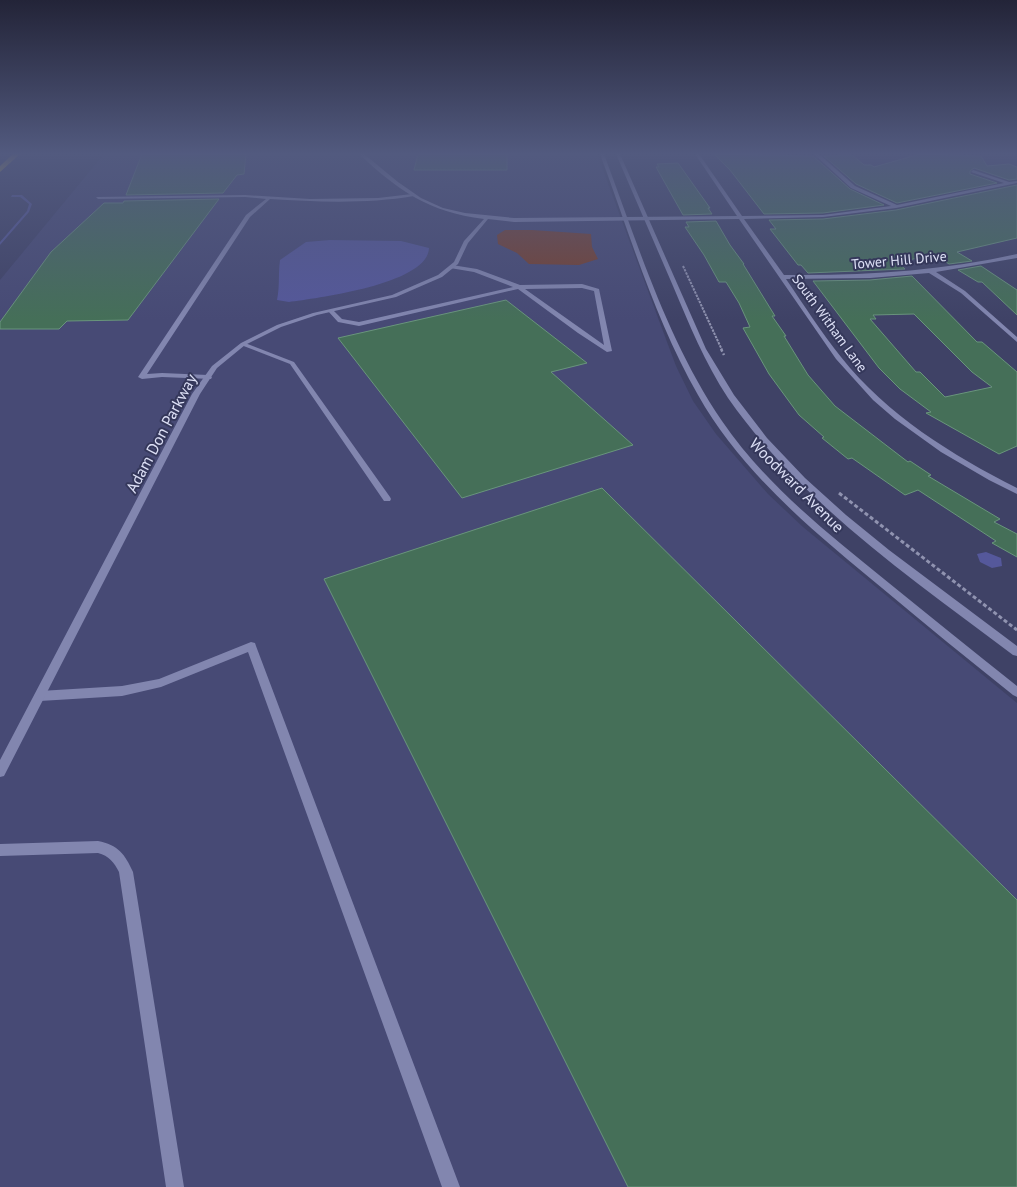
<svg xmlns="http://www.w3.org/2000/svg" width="1017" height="1187" viewBox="0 0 1017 1187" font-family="'PT Sans',sans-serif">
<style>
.built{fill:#474a75}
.green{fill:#77402d}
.water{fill:#55589b}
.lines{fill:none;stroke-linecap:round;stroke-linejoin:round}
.stream{fill:#55589b;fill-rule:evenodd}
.building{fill:#456f58;stroke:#69957c;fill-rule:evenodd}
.path-far2{stroke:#9093b0;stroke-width:2;stroke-dasharray:2.5 1;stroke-linecap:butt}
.path-far1{stroke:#9093b0;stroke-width:2.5;stroke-dasharray:3 2;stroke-linecap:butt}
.path{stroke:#9093b0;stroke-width:3;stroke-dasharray:4 2.5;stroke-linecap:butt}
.service{fill:#8286af;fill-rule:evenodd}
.minor{fill:#8286af;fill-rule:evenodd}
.tertiary{fill:#8286af;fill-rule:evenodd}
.motorway{fill:#cab53a;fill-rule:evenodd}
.labels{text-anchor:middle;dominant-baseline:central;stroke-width:4;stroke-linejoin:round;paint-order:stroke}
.far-street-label{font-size:14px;fill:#dde0f6;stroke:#35385b}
.street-label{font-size:16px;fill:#dde0f6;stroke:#35385b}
</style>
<rect width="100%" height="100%" fill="#3f4266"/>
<path class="built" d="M 104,154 L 597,154 L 676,366 L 693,401 L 716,434 L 768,494 L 803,527 L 1017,703 L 1017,1187 L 0,1187 L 0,280 Z"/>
<path class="green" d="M 505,230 L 532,230 L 591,234 L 592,247 L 598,259 L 579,265 L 529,264 L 517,253 L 498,244 L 497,235 Z"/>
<path class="water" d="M 330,240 L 401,241 L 429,248 C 428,284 318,298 289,302 L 277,300 C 280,286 278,274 280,260 L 306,242 Z
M 986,552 L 1001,558 L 1002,566 L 992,568 L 980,562 L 977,554 Z"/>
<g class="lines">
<path class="stream" d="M 12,195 L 22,195 L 32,204 L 29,212 L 0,245 L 0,242 L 27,211 L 29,204 L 20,197 L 11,197 Z"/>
</g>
<path class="building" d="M 142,154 L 246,154 L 244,174 L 237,175 L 223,193 L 126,195 Z
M 418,154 L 507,154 L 507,170 L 414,170 Z
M 714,154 L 813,156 L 850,189 L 884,205 L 823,213 L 764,214 L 730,170 Z
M 920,154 L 981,156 L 987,166 L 1009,164 L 1017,167 L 1017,179 L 1009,180 L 974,168 L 970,171 L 970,174 L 997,183 L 897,203 L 856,184 L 824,156 L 852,155 L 864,165 L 871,165 L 874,167 Z
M 678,163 L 710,208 L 708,208 L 712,214 L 683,215 L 656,167 L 659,167 L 657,164 Z
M 1017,185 L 1017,238 L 957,252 L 972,261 L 949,264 L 935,255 L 897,262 L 905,269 L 808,273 L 801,265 L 798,265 L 770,229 L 776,229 L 769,220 L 823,219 L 896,210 Z
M 219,199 L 128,320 L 67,321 L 59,329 L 0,329 L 0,322 L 51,252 L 104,203 L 123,203 L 124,201 Z
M 716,221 L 730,245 L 744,264 L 743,264 L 775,316 L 772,316 L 786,336 L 784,336 L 808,375 L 835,406 L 908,462 L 910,461 L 931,475 L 928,476 L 1000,519 L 994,522 L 1017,534 L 1017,557 L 992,543 L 996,541 L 918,490 L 905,495 L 852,458 L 848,459 L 822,438 L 824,437 L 799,415 L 769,374 L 743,328 L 750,327 L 739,303 L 726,282 L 719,282 L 704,255 L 685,227 L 689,227 L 686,222 Z
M 981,266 L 1017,290 L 1017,315 L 982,282 L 978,282 L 958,270 Z
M 912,276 L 977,342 L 982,342 L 1017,372 L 1017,446 L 999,454 L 926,413 L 931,412 L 900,389 L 879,368 L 813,281 L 870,280 ZM 914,314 L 972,372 L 992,387 L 945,397 L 920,372 L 916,372 L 870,319 L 876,319 L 873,315 Z
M 506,300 L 587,363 L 551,372 L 633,445 L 462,498 L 338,338 Z
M 602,488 L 1017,900 L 1017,1187 L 628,1187 L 324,579 Z"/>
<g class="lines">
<path class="path-far2" d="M 683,266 L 722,350"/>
<path class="path-far1" d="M 721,349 L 724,355"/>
<path class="path" d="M 839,493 L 1017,630"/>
<path class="service" d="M 412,194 L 414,196 C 367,204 318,202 270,199 L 250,217 L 147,374 L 162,373 L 208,375 L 212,377 L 211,379 L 162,377 L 142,379 L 138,377 L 246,215 L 266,199 L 245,197 L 98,199 L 96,197 L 245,195 L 310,199 L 378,198 Z
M 452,265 L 477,269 L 520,285 L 582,284 L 599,289 L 612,351 L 607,352 L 578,333 L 518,289 L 359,326 L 338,322 L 328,311 L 333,310 L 342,319 L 359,322 L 513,287 L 474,272 L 450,268 L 450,266 ZM 582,288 L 594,291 L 604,345 L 525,289 Z
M 241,343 L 245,343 L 294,362 L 390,497 L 391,499 L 390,501 L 384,501 L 290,364 L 241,345 Z
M 251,642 L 255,643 L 256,646 L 460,1187 L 442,1187 L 248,652 L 161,687 L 122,696 L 40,701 L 36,699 L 34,696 L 36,693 L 40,691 L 122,686 L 159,679 Z
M 98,841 C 118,845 125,854 133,872 L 184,1187 L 166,1187 L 119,872 C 114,862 109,856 98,853 L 0,856 L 0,844 Z"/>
<path class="minor" d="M 359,154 L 364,154 L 398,182 L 421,198 L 443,208 L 465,213 L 514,218 L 737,216 L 695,154 L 699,154 L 742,216 L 823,215 L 891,206 L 851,188 L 814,154 L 819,154 L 855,186 L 897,205 L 1004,183 L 971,172 L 973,170 L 1009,182 L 1017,181 L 1017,183 L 896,208 L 823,217 L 744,219 L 784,275 C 863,276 940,271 1017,254 L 1017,258 L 936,272 L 965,291 L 1017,337 L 1017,342 L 961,293 L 929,273 L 870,278 L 786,279 C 804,305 821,332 841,357 C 887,415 952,455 1017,488 L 1017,494 L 989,480 L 941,452 L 895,419 L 873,400 L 836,359 L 739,219 L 514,222 L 488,219 L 468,243 L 458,264 L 442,277 L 396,297 L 317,315 L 281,327 L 245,345 L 217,368 L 200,394 L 4,776 L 0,777 L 0,760 L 192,394 L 212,366 L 241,343 L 277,325 L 313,313 L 392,295 L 438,275 L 454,262 L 464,241 L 484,219 C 428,212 399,191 359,154 Z"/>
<path class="tertiary" d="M 600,154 L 604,154 C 638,245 667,340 722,421 C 764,483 826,532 884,579 C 928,615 972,650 1017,686 L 1017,697 L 1013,695 C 969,660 925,624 882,588 C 813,531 742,473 698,395 C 655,320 630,235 600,154 Z
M 616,154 L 620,154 L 706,349 L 734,395 L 767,438 L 805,478 L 846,515 L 889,550 L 1017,646 L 1017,656 L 1013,655 C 911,578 802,504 728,398 C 705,363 689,324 673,286 C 654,242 635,198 616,154 Z"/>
<path class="motorway" d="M 13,154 L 20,154 L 0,172 L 0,166 Z"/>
</g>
<linearGradient id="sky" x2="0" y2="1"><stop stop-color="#232438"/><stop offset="0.48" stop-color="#525a7f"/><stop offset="1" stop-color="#525a7f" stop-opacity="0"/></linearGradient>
<rect width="1017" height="320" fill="url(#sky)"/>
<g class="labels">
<g class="far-street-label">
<text transform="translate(899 260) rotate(-5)">Tower Hill Drive</text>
<text transform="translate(830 323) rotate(54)">South Witham Lane</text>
</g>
<g class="street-label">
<text transform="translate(161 433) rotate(-62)">Adam Don Parkway</text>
<text transform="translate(797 485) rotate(45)">Woodward Avenue</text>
</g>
</g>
</svg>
